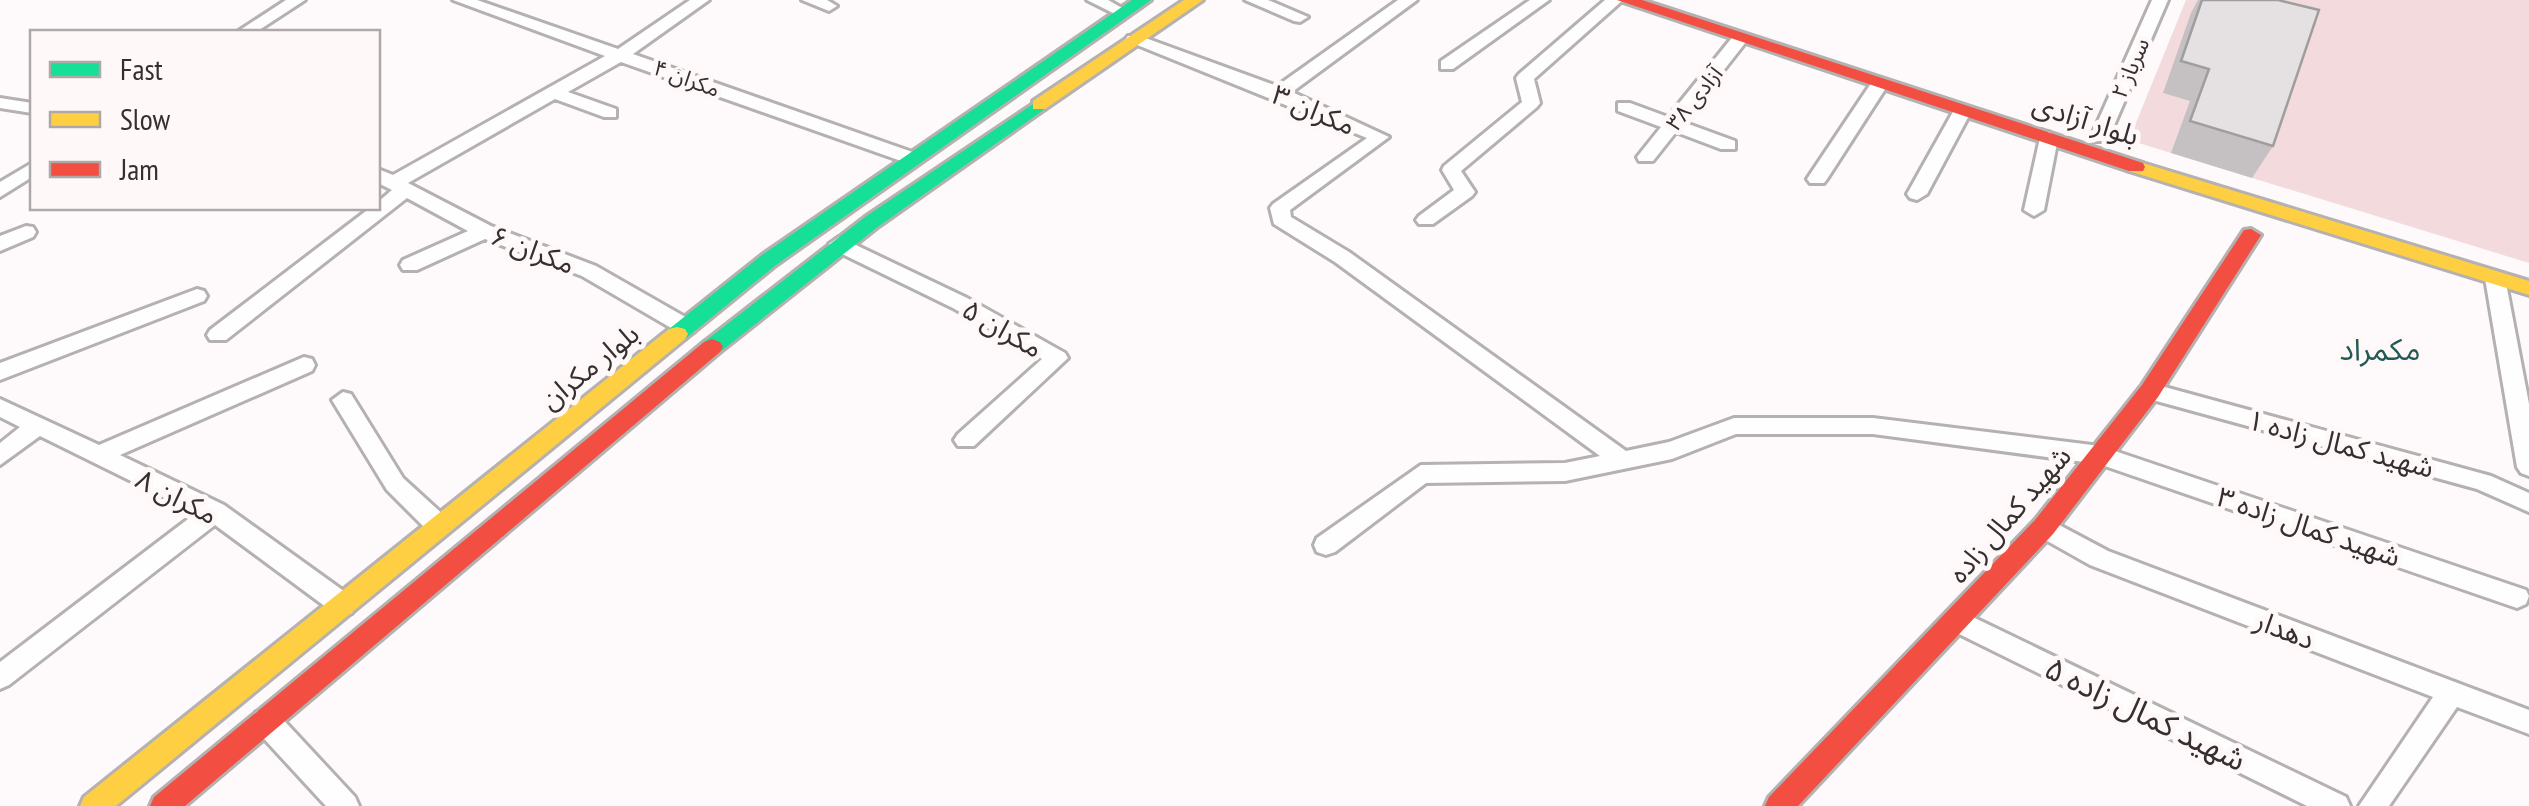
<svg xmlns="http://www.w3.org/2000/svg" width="2529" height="806" viewBox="0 0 2529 806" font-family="'PT Sans Narrow','Noto Sans Arabic',sans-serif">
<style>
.green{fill:#f2dadd}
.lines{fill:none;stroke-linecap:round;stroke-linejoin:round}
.street-casing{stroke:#b5b1b1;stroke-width:6}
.fast-casing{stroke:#b5b1b1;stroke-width:6}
.slow-casing{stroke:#b5b1b1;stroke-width:6}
.jam-casing{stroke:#b5b1b1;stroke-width:6}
.street{fill:#fffefe;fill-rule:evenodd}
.fast{fill:#16e098;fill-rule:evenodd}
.slow{fill:#ffcf43;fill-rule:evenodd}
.jam{fill:#f24e42;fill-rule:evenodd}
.wall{fill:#c5c1c2}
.building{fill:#e5e0e1;stroke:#a09d9e;stroke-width:2.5}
.labels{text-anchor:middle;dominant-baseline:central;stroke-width:10;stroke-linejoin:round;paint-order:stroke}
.far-street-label{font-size:22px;fill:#352f30;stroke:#fff8f9}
.street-label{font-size:28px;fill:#352f30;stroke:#fff8f9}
.neighbourhood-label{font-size:30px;fill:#215a56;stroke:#fff8f9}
.near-street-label{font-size:32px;fill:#352f30;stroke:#fff8f9}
</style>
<rect width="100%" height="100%" fill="#fef9fa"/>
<path class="green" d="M 2186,0 L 2529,0 L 2529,263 L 2129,140 Z"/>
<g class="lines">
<defs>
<path id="street" d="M 286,0 L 305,0 L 256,32 L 237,32 Z
M 453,0 L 477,0 L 618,49 L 690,0 L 709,0 L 633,54 L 918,154 L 920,158 L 918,162 L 904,162 L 621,62 L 568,92 L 616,109 L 616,117 L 604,117 L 555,99 L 408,183 L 491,226 L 596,266 L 694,322 L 697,327 L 694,332 L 678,332 L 582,276 L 485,239 L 417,270 L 403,270 L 400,265 L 403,260 L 468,231 L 407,198 L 226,340 L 210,340 L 207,335 L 210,330 L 370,208 L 378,208 L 378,202 L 392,190 L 378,183 L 378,169 L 393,175 L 605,56 Z
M 802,0 L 827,0 L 837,6 L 829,11 Z
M 1087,0 L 1108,0 L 1131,13 L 1123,18 Z
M 1245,0 L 1268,0 L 1308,17 L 1300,22 L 1294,21 Z
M 1398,0 L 1417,0 L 1292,92 L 1389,137 L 1290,210 L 1291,217 L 1349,252 L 1626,451 L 1669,442 L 1734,418 L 1873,418 L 2100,446 L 2526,590 L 2529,596 L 2526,604 L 2517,608 L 2099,464 L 1873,434 L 1736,434 L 1672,459 L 1565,481 L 1426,483 L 1335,552 L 1326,555 L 1317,552 L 1314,545 L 1317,538 L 1421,465 L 1565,463 L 1600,456 L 1335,262 L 1274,224 L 1270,208 L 1273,204 L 1367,138 L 1125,40 L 1128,36 L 1140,36 L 1277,86 Z
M 1530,0 L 1549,0 L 1453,69 L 1441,69 L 1441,61 Z
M 1605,0 L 1623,0 L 1534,79 L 1540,103 L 1537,107 L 1461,171 L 1475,192 L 1472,196 L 1433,224 L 1419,224 L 1416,220 L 1419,216 L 1454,190 L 1442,170 L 1444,166 L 1522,102 L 1516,78 L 1519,74 Z
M 2152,0 L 2168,0 L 2109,137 L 2107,141 L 2093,141 L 2091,137 Z
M 1741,33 L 1749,38 L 1683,122 L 1735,141 L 1735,149 L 1721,149 L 1676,132 L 1653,161 L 1639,161 L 1637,157 L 1661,127 L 1618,111 L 1618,103 L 1630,103 L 1668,117 L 1735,34 Z
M 1880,78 L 1889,83 L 1827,179 L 1824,183 L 1810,183 L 1807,179 L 1874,79 Z
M 0,98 L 32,103 L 32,113 L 0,108 Z
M 1963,105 L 1972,110 L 1927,194 L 1917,200 L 1910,198 L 1907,194 L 1954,110 Z
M 2049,132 L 2058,138 L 2044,210 L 2034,216 L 2024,210 L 2040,138 Z
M 32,163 L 32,177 L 0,197 L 0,182 Z
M 26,226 L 33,227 L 36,232 L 33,237 L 0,251 L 0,236 Z
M 839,237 L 967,298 L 1065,353 L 1068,358 L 974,446 L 958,446 L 954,440 L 958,434 L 1042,359 L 953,308 L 832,249 L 829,244 Z
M 2495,271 L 2505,278 L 2529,404 L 2529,476 L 2521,473 L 2517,467 L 2485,278 Z
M 197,289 L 204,291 L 207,296 L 204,301 L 0,380 L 0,363 Z
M 304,357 L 312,359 L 315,365 L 312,371 L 120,455 L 224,505 L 352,597 L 356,605 L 352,613 L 343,616 L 334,613 L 215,525 L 9,685 L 0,689 L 0,662 L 196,513 L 40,436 L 0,465 L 0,443 L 20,427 L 0,417 L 0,399 L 99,445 Z
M 2150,383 L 2491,476 L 2529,493 L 2529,512 L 2477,489 L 2142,397 L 2139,391 Z
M 343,392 L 351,394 L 403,478 L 448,519 L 451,526 L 448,533 L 439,536 L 430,533 L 387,490 L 332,400 Z
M 2044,517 L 2108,551 L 2529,710 L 2529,734 L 2457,707 L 2389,806 L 2359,806 L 2433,697 L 2090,565 L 2035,534 L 2032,527 L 2035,520 Z
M 1956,609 L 2346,797 L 2350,806 L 2307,806 L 1947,628 L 1943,620 L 1947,612 Z
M 266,709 L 276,712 L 355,797 L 359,806 L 326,806 L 256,730 L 252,721 L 256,712 Z"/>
<path id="fast" d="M 1132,0 L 1151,0 L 776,265 L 685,339 L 669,339 L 666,334 L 669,329 L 762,255 Z
M 1039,100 L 1045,101 L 1045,109 L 879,226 L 720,352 L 704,352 L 701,347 L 704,342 L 865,217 Z"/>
<path id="slow" d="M 1184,0 L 1203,0 L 1045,109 L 1033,109 L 1033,101 Z
M 2136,161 L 2529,281 L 2529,295 L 2129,171 L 2129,163 Z
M 677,327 L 685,329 L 688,334 L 685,339 L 116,806 L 80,806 L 84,797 L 669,329 Z"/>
<path id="jam" d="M 1617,0 L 1642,0 L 2143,163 L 2145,167 L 2143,171 L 2129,171 Z
M 2251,229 L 2261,235 L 2158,397 L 2053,534 L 1798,806 L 1765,806 L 1769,797 L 2035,520 L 2142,385 L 2244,230 Z
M 712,339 L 720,342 L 723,347 L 720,352 L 185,806 L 150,806 L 154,797 L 704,342 Z"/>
</defs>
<use href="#street" class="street-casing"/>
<use href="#fast" class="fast-casing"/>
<use href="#slow" class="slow-casing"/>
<use href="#jam" class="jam-casing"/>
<use href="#street" class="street"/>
<use href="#fast" class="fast"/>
<use href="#slow" class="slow"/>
<use href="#jam" class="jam"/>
</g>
<path class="wall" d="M 2198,0 L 2278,0 L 2273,146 L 2252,178 L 2171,153 L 2190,101 L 2163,93 L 2191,13 Z"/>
<path class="building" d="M 2202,0 L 2278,0 L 2319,10 L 2273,146 L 2190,121 L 2209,69 L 2181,61 Z"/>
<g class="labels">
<g class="far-street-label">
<text transform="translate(2130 68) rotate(-67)">سرباز ۲</text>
<text transform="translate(687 78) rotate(20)">مکران ۴</text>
<text transform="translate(1694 98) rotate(-51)">آزادی ۳۸</text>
</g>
<g class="street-label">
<text transform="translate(1314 109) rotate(23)">مکران ۳</text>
<text transform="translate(2086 119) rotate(18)">بلوار آزادی</text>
<text transform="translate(533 249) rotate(21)">مکران ۶</text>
<text transform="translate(1003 328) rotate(30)">مکران ۵</text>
<text transform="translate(589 366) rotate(-39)">بلوار مکران</text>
<text transform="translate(2341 443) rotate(15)">شهید کمال زاده ۱</text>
<text transform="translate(177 496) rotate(27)">مکران ۸</text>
<text transform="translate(2009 514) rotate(-49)">شهید کمال زاده</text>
<text transform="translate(2309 526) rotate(19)">شهید کمال زاده ۳</text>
<text transform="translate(2285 629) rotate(21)">دهدار</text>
</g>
<g class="neighbourhood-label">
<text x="2380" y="348">مکمراد</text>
</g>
<g class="near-street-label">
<text transform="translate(2146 713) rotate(26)">شهید کمال زاده ۵</text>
</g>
</g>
<rect x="30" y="30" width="350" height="180" fill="#fff8f9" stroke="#aea8a9" stroke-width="2.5"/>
<rect x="50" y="62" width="50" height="15" fill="#16e098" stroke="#aea8a9" stroke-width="2.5"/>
<text x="120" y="80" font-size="30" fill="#352f30">Fast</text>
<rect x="50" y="112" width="50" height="15" fill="#ffcf43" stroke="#aea8a9" stroke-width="2.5"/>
<text x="120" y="130" font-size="30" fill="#352f30">Slow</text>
<rect x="50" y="162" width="50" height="15" fill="#f24e42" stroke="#aea8a9" stroke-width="2.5"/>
<text x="120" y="180" font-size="30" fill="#352f30">Jam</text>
</svg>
